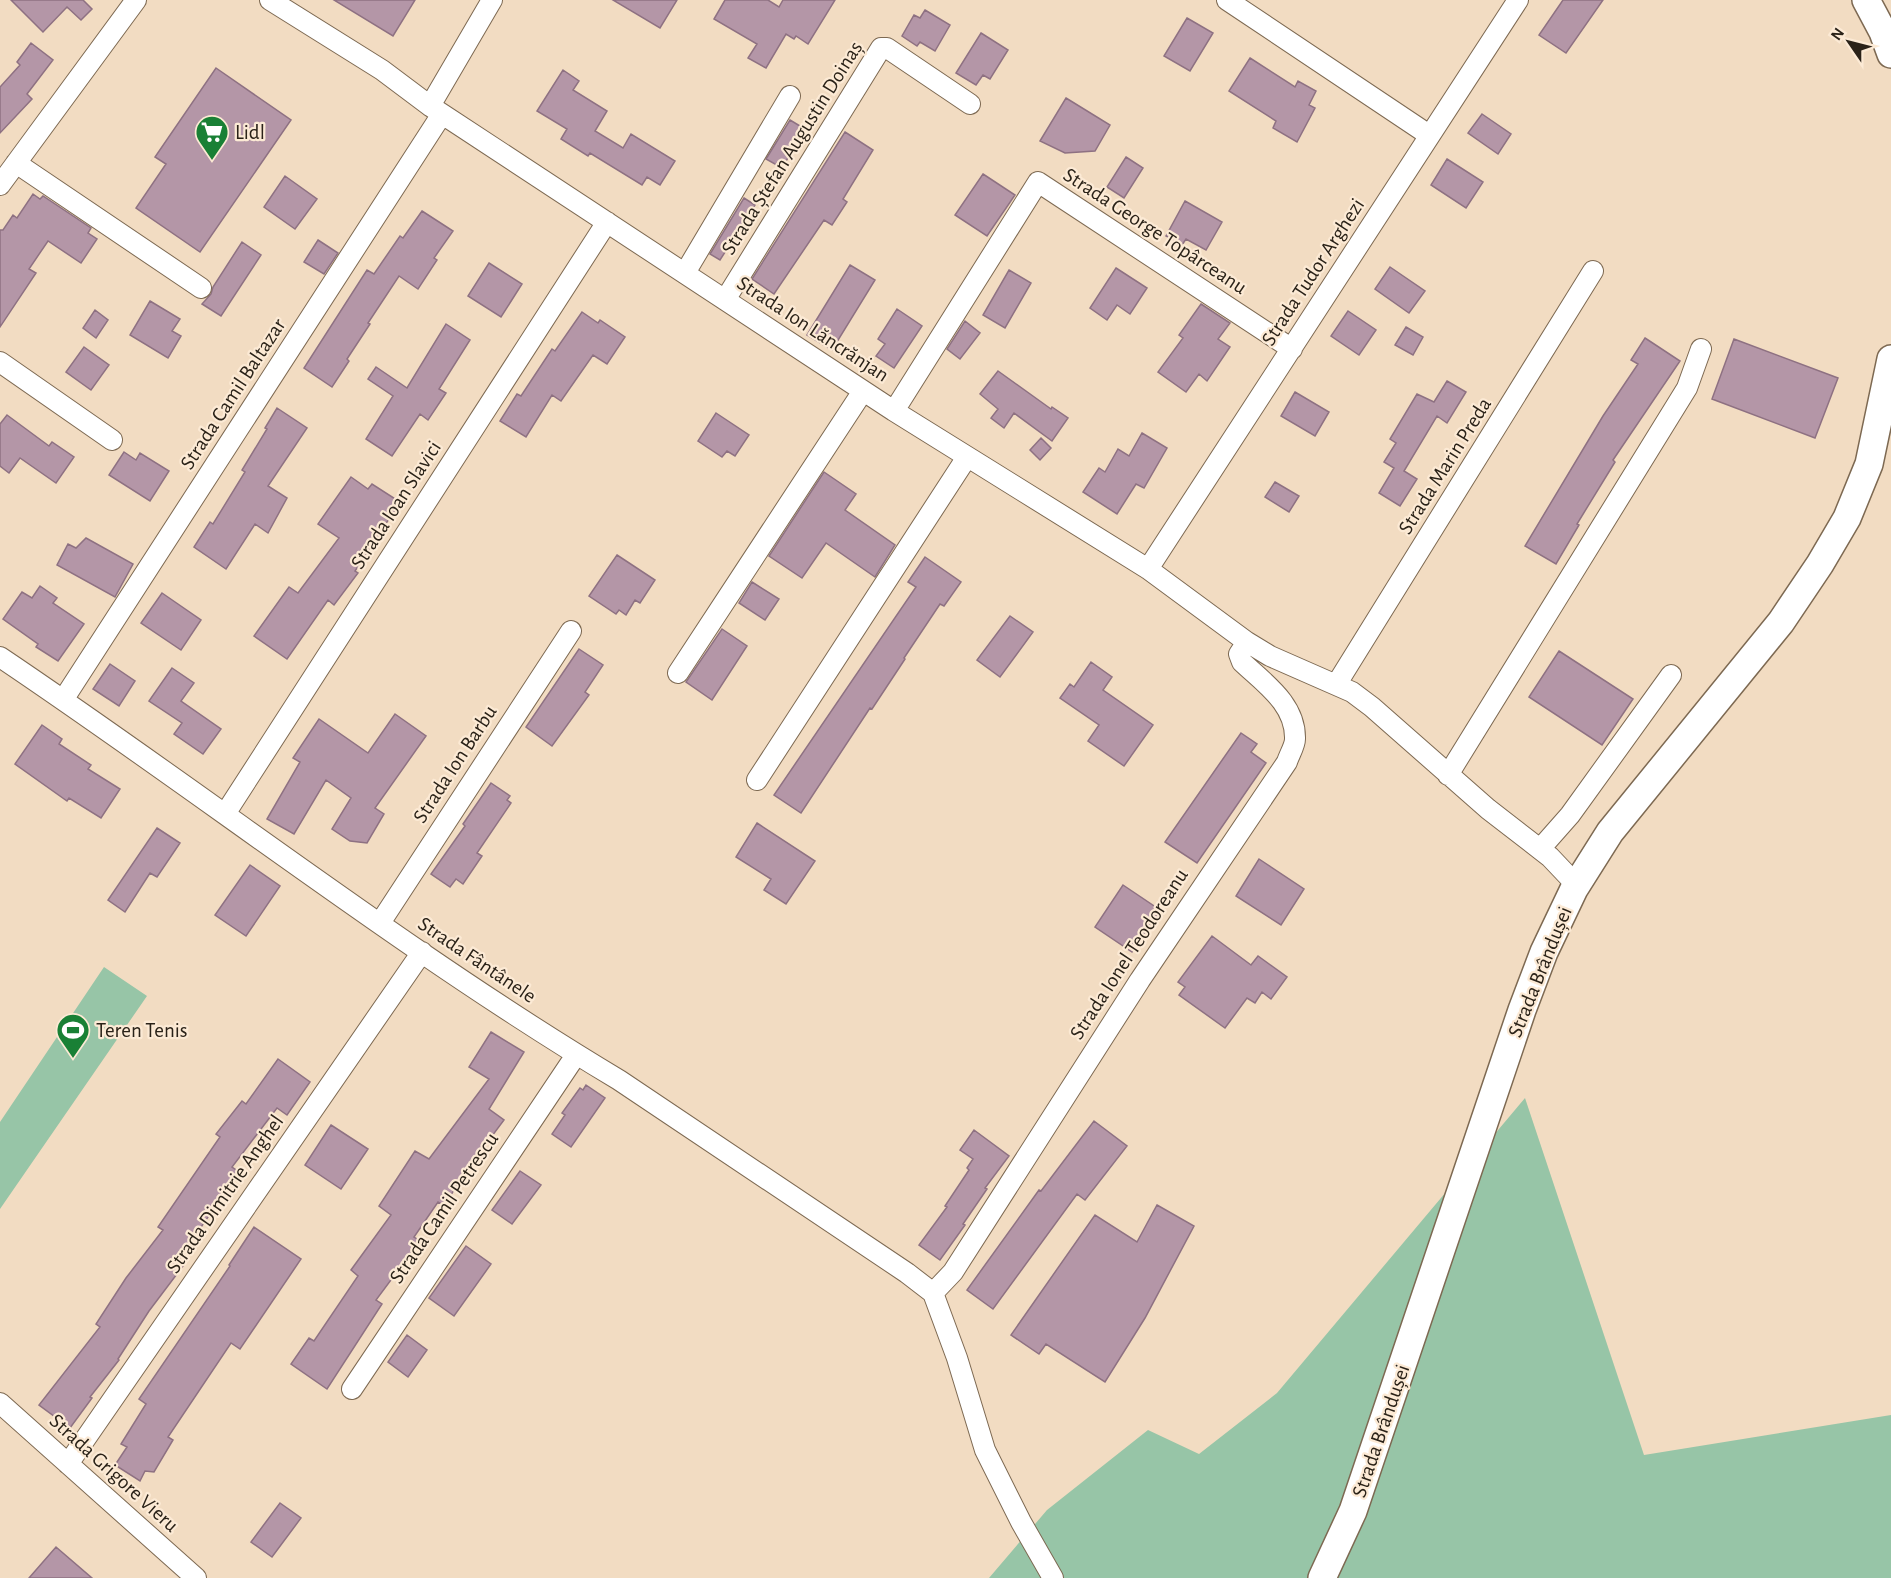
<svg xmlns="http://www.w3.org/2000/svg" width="1891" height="1578" viewBox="0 0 1891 1578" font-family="'Alegreya Sans',sans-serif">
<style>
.green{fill:#97c5a7}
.building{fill:#b496a7;stroke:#8e7182;stroke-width:1.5}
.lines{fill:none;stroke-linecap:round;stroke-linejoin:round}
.minor-casing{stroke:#7d6952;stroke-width:22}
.secondary-casing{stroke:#7d6952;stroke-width:30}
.minor{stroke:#fff;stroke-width:20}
.secondary{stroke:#fff;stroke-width:27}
.labels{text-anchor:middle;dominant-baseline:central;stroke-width:4.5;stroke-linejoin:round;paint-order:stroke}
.poi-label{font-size:21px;fill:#2a2218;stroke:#fcead5;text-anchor:start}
.street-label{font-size:21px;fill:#2a2218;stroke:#fcead5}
</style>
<rect width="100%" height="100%" fill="#f2dcc2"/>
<path class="green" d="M 104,967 L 147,996 L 0,1209 L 0,1122 Z
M 1525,1098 L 1644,1455 L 1891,1415 L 1891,1578 L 989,1578 L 1047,1510 L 1148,1430 L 1199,1454 L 1277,1393 Z"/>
<path class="building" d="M 11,0 L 83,0 L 92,9 L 81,20 L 67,7 L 43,32 Z
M 334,0 L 415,0 L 393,36 Z
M 613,0 L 677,0 L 660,28 Z
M 725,0 L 768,0 L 779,7 L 783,0 L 835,0 L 808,44 L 796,36 L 794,39 L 786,34 L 766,68 L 748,58 L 757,44 L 714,19 Z
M 1563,0 L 1603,0 L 1566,53 L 1539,35 Z
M 925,10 L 950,25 L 935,51 L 920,42 L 917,46 L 902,36 L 914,15 L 920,18 Z
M 1187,18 L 1213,33 L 1190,71 L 1164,56 Z
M 981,33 L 1008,50 L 990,79 L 983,75 L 976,85 L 956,73 Z
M 31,43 L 53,60 L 27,94 L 32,99 L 0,133 L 0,87 L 20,65 L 17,62 Z
M 1250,58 L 1295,87 L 1298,81 L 1316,91 L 1309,105 L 1315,108 L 1297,142 L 1273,128 L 1276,121 L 1229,91 Z
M 216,68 L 291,120 L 200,252 L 136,208 L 166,164 L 155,157 Z
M 563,70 L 579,81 L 573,90 L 607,111 L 595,131 L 623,148 L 631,134 L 675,161 L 660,185 L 647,177 L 642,185 L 590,153 L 588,156 L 561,139 L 567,129 L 537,111 Z
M 1066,98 L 1110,125 L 1095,151 L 1065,153 L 1040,141 Z
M 1482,114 L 1511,134 L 1498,154 L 1468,133 Z
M 790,120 L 805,129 L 782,168 L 766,159 Z
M 845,132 L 873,150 L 843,199 L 847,202 L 832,225 L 824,220 L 774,294 L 752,279 Z
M 1126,157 L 1143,168 L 1124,198 L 1107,187 Z
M 1447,159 L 1483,182 L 1466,208 L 1431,185 Z
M 983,174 L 1015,195 L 987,236 L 955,215 Z
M 285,176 L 317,199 L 295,229 L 264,207 Z
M 33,194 L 40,199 L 43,196 L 91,228 L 88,233 L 97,239 L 81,263 L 48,241 L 29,269 L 36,273 L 0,327 L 0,230 L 3,230 L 13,215 L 17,218 Z
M 744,198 L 755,205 L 720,260 L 710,254 Z
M 1185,201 L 1222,222 L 1206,250 L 1186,239 L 1182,245 L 1166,236 Z
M 422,211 L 453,231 L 434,258 L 437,260 L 418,289 L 399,276 L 368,323 L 370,324 L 347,359 L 349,361 L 332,387 L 304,368 L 367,270 L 374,274 L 400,236 L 403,238 Z
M 318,240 L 338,253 L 324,274 L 304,262 Z
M 242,242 L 261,255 L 221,316 L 202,304 L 211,294 L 213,287 Z
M 489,263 L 522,284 L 501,317 L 468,296 Z
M 850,265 L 875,280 L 832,350 L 807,335 Z
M 1390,267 L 1425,291 L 1409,313 L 1375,289 Z
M 1116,268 L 1147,288 L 1130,314 L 1117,305 L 1107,320 L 1090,308 Z
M 1009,270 L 1031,283 L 1005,328 L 983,315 Z
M 150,301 L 180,319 L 172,331 L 181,336 L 168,358 L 130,335 Z
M 1201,304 L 1230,323 L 1218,339 L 1230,347 L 1207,381 L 1199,374 L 1186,392 L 1158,372 L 1183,338 L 1179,335 Z
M 897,309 L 922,326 L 894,368 L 876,356 L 885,344 L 878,339 Z
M 95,310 L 108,320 L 96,338 L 83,328 Z
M 1348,311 L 1376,330 L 1359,355 L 1331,336 Z
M 582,312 L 598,323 L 600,320 L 625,337 L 607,364 L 593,355 L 561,401 L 552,395 L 526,437 L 500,421 L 517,394 L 521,396 L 552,349 L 555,351 Z
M 965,321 L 980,333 L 960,359 L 947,349 Z
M 446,324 L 470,340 L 439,389 L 446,393 L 428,420 L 420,414 L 392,456 L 366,439 L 393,396 L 368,379 L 376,367 L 407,388 Z
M 1406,327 L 1423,337 L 1413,355 L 1395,345 Z
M 1645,338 L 1680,361 L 1613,460 L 1615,462 L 1577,524 L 1579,525 L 1556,564 L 1525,546 L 1603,416 L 1638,364 L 1631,360 Z
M 1734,339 L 1838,378 L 1815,438 L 1712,399 Z
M 84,347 L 109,365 L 91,390 L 66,372 Z
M 998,371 L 1051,409 L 1052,407 L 1068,418 L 1052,441 L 1014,413 L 1004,428 L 991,418 L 998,409 L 980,394 Z
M 1447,381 L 1466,392 L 1447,423 L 1437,416 L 1404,471 L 1417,479 L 1400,506 L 1379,493 L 1394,468 L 1384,462 L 1396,443 L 1390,439 L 1417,394 L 1434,402 Z
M 1295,392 L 1329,412 L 1315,436 L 1281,416 Z
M 277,408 L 307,428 L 268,486 L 287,498 L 268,533 L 255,524 L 226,569 L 194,547 L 210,522 L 213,524 L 245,472 L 242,470 L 267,429 L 265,428 Z
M 716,413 L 749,435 L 735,456 L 727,451 L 722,457 L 698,441 Z
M 7,415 L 49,446 L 52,442 L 74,457 L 56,483 L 20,458 L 9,473 L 0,466 L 0,424 Z
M 1142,433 L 1167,448 L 1144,488 L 1136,484 L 1117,514 L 1083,492 L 1099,468 L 1105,472 L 1118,449 L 1129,456 Z
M 1041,438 L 1051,448 L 1040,460 L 1030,450 Z
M 124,452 L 136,460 L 140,453 L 169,471 L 150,501 L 109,475 Z
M 824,472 L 856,494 L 845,510 L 895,545 L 875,577 L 826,543 L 802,578 L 769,556 Z
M 351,477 L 368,489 L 372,484 L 400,502 L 355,571 L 358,573 L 334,605 L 328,600 L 287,659 L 254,636 L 289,587 L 298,593 L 339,538 L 318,524 Z
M 1275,482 L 1299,496 L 1289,512 L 1265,497 Z
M 86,538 L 133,564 L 115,597 L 57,565 L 68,544 L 76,548 Z
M 617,555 L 655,580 L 640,603 L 635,600 L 626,615 L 619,610 L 616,614 L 589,596 Z
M 925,557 L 961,582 L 944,606 L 940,604 L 904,658 L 905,659 L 872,709 L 870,708 L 801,813 L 774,795 L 916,587 L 908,582 Z
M 752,582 L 779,599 L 765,620 L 739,603 Z
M 40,586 L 57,598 L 53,603 L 84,624 L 58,661 L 36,647 L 38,644 L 3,619 L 22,592 L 32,598 Z
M 162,593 L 201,620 L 181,650 L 141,623 Z
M 1010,616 L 1033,632 L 1000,677 L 977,660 Z
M 722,629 L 747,646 L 712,700 L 686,682 Z
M 579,649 L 603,665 L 585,692 L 589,695 L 552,746 L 526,727 Z
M 1559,651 L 1633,699 L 1602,745 L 1529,697 Z
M 1091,662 L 1112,677 L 1103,690 L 1153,725 L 1124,766 L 1088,741 L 1099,725 L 1060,698 L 1070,684 L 1074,687 Z
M 110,664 L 135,681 L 119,706 L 93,689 Z
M 172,668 L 194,683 L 181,701 L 221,729 L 203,754 L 174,734 L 182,723 L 149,701 Z
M 395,714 L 426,736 L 375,808 L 384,814 L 367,843 L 350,841 L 332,829 L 351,798 L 326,780 L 294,834 L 267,819 L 300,762 L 293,758 L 319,719 L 368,753 Z
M 42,725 L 62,739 L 59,744 L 91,765 L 88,769 L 120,789 L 101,818 L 69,798 L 67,801 L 15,764 Z
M 1241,733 L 1257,744 L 1251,752 L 1266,763 L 1197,863 L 1165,842 Z
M 491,783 L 510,796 L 507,800 L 511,803 L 477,853 L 482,856 L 463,884 L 456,879 L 450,887 L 431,874 L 465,826 L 463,824 Z
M 757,823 L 815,861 L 786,904 L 764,890 L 771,879 L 736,857 Z
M 157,828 L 180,843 L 157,877 L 150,873 L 125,912 L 108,900 Z
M 1259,859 L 1304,889 L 1281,925 L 1236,896 Z
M 250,865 L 280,886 L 246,936 L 215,915 Z
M 1123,885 L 1160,910 L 1132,952 L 1095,927 Z
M 1212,936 L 1251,965 L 1258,956 L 1287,977 L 1271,999 L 1262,992 L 1255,1003 L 1247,998 L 1225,1028 L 1179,995 L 1185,987 L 1178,982 Z
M 491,1032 L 524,1052 L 489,1109 L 504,1120 L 460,1179 L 445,1206 L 438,1202 L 414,1237 L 420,1241 L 376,1300 L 382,1304 L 327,1389 L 291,1364 L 309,1338 L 314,1341 L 358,1276 L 351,1270 L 391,1215 L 379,1206 L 415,1151 L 429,1159 L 489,1079 L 469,1067 Z
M 278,1059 L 310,1082 L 287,1115 L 277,1108 L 232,1167 L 239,1172 L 177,1262 L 183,1266 L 149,1311 L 118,1359 L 119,1360 L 90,1397 L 92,1398 L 70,1428 L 39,1405 L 100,1327 L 96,1324 L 126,1278 L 163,1230 L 158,1227 L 220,1137 L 216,1134 L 242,1101 L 246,1104 Z
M 586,1085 L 605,1098 L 571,1147 L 552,1134 L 565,1115 L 562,1113 L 580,1088 L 583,1090 Z
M 1094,1121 L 1127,1146 L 1085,1200 L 1077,1194 L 993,1309 L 967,1290 L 1039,1190 L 1041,1191 Z
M 331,1125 L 368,1149 L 341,1189 L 305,1165 Z
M 974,1130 L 1009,1156 L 985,1188 L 987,1189 L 963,1224 L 965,1225 L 940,1260 L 919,1245 L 947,1207 L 945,1206 L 969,1170 L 967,1168 L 973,1159 L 960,1150 Z
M 520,1171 L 541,1185 L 512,1224 L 492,1210 Z
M 1157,1205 L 1194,1226 L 1145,1318 L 1105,1382 L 1046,1344 L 1039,1354 L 1011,1335 L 1095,1215 L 1137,1242 Z
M 254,1227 L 301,1259 L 240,1349 L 231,1343 L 168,1437 L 173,1440 L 154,1472 L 145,1471 L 140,1481 L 115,1465 L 127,1447 L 121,1444 L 146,1404 L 139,1399 L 230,1266 L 229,1265 Z
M 466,1246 L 491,1264 L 454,1316 L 429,1298 Z
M 407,1335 L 427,1350 L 408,1377 L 388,1362 Z
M 280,1503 L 301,1518 L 272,1557 L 251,1542 Z
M 56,1547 L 92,1578 L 29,1578 Z"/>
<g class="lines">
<defs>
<path id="minor" d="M 270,0 L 382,70 L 430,106 L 894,411 L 1148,569 L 1247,642 L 1270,656 L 1352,692 L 1372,707 L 1488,809 L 1550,857 L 1569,877 L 1578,883
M 1227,0 L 1429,135
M 430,106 L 492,0
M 16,163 L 201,288
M 0,185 L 136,0
M 685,273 L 790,96
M 725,300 L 881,48 L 887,48 L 970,104
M 0,362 L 112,440
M 894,411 L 1038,182 L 1292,349
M 1148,569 C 1272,380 1393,189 1518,0
M 0,657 C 207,796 405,952 619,1080 L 907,1273 L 933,1293
M 678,673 L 863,391
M 1336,685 L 1593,271
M 63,700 L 442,114
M 1448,775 L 1687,388 L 1701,349
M 757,780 L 967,457
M 225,814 L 607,222
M 1540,849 L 1570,815 L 1671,675
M 380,923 L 571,631
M 933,1293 L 953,1272 L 1140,980 L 1287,762 C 1289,755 1295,746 1295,739 C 1296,704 1264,683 1242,662 L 1239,654 L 1247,642
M 933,1293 L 957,1358 L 985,1450 L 1021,1522 L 1053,1578
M 352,1389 L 576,1055
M 0,1403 L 196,1578
M 68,1464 L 422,952"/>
<path id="secondary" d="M 1866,0 L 1883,32 L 1891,54
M 1322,1578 L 1353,1511 L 1522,1010 L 1544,952 L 1574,889 L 1610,832 L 1781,622 L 1820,564 L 1847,518 L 1869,464 L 1891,359"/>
</defs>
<use href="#minor" class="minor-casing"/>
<use href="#secondary" class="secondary-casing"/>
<use href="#minor" class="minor"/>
<use href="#secondary" class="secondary"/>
</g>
<defs>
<symbol id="supermarket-pin" viewBox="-11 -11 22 30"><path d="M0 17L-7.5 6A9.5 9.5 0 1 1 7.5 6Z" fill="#198035" stroke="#fcead5"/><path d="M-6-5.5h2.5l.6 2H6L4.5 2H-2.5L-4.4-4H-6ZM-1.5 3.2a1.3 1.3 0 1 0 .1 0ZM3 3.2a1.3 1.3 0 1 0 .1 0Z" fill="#fff"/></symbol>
<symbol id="stadium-pin" viewBox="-11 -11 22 30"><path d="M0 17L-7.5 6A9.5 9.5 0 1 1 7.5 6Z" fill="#198035" stroke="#fcead5"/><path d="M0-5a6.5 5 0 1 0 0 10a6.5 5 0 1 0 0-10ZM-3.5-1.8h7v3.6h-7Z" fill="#fff"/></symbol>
</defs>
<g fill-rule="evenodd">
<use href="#supermarket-pin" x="193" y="113" width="38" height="52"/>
<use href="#stadium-pin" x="54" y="1011" width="38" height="52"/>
</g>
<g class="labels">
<g class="poi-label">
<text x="235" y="132">Lidl</text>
<text x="96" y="1030">Teren Tenis</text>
</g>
<g class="street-label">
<text transform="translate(792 148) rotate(-58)">Strada Ștefan Augustin Doinaș</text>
<text transform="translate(1155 231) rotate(33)">Strada George Topârceanu</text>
<text transform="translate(1313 272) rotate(-57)">Strada Tudor Arghezi</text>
<text transform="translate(813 329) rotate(33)">Strada Ion Lăncrănjan</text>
<text transform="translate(233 394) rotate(-57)">Strada Camil Baltazar</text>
<text transform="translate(1445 466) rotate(-58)">Strada Marin Preda</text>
<text transform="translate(396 505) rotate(-57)">Strada Ioan Slavici</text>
<text transform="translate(455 764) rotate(-57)">Strada Ion Barbu</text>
<text transform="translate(1129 954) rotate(-57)">Strada Ionel Teodoreanu</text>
<text transform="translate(477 960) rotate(34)">Strada Fântânele</text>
<text transform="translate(1540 972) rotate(-68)">Strada Brândușei</text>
<text transform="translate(225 1194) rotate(-55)">Strada Dimitrie Anghel</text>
<text transform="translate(444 1208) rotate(-56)">Strada Camil Petrescu</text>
<text transform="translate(1381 1431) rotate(-71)">Strada Brândușei</text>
<text transform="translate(114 1473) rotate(42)">Strada Grigore Vieru</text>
</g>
</g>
<g transform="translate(1849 42) rotate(305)" stroke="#fcead5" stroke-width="4.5" paint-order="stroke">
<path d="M0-4.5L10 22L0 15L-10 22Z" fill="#2a2218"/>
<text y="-9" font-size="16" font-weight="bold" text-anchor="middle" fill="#2a2218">N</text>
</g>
</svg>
